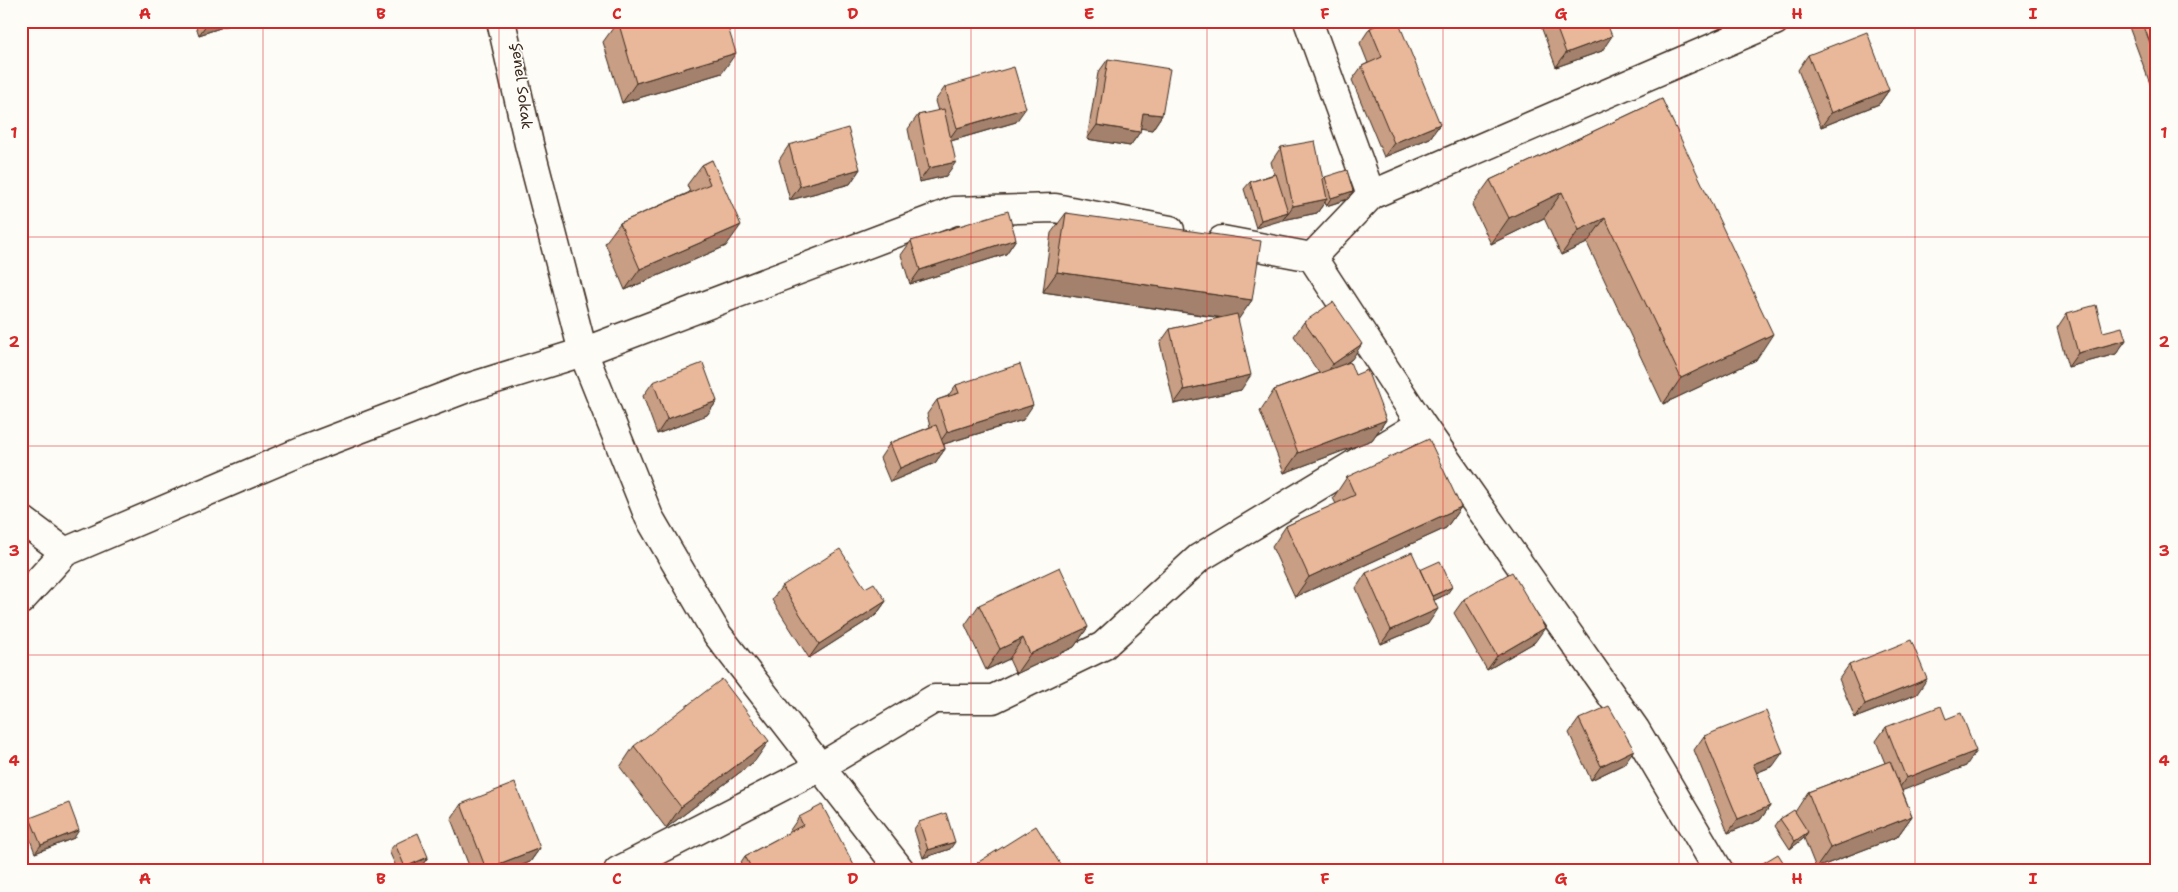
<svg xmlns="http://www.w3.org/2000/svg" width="2178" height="892" viewBox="0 0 2178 892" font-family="'Shantell Sans',sans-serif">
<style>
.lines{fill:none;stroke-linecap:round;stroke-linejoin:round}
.street-casing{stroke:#3b2a1e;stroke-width:31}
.secondary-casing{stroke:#3b2a1e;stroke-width:31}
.street{stroke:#fdfcf7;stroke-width:28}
.secondary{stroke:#fdfcf7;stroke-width:28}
.wall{fill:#c89e84;stroke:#3b2a1e}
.shaded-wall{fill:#a3816c;stroke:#3b2a1e}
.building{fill:#e9b89a;stroke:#3b2a1e}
.grid{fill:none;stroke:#d62828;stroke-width:1;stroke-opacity:0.55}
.labels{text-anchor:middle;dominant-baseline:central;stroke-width:4;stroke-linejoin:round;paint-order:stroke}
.street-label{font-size:15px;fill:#3b2a1e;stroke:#fdfcf7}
.neatline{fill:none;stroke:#d62828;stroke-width:2}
.grid-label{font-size:16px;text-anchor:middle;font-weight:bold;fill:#d62828}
</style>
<rect width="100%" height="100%" fill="#fdfcf7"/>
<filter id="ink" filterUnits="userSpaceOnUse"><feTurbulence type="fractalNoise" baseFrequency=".02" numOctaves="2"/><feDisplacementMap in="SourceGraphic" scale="10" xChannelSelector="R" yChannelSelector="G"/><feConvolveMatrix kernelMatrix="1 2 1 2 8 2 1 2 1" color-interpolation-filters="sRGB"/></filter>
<g filter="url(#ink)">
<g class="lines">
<defs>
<path id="street" d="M 1308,21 L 1371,195
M 1222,240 L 1312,257 L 1421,424 L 1635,729 L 1719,871
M 1312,257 L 1371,195 L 1775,21
M 21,519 L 65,552
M 21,600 L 65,552 L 307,449 L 467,388 L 583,352 L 954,211 L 1055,208 L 1170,230
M 618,871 L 820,767 L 934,699 L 993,699 L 1103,646 L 1199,558 L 1421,424"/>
<path id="secondary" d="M 501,21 L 529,144 L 583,352 L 649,517 L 717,634 L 901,871"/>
</defs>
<use href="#street" class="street-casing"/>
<use href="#secondary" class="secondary-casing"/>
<use href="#street" class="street"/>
<use href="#secondary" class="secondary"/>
</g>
<path class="wall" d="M 194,21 L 241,21 L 199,35 Z
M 618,21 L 722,73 L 622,103 L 603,42 Z
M 1539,21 L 1606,21 L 1602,51 L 1556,67 Z
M 2133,21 L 2157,21 L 2157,88 L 2152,89 L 2129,27 Z
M 1370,28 L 1440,124 L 1430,138 L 1384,157 L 1352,80 L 1362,66 L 1368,63 L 1360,43 Z
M 1808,55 L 1889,90 L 1879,104 L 1821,127 L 1798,70 Z
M 1108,59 L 1162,115 L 1152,130 L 1141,128 L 1140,132 L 1130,146 L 1087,139 L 1098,73 Z
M 945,87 L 1016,122 L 951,141 L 946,176 L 919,182 L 908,129 L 918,115 L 938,111 L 935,101 Z
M 1662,99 L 1756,360 L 1663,404 L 1587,243 L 1561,255 L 1544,218 L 1491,244 L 1472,205 L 1490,180 Z
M 789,145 L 860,169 L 850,184 L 790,200 L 779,160 Z
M 1281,147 L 1323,179 L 1325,177 L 1353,191 L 1348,199 L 1326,206 L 1325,202 L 1317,213 L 1283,220 L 1283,219 L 1256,228 L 1244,189 L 1250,182 L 1274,174 L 1271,162 Z
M 712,160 L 726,246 L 625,290 L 605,243 L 620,223 L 690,192 L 687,185 L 702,165 Z
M 1066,213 L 1252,300 L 1238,319 L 1241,390 L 1174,404 L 1160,343 L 1170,329 L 1221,318 L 1043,292 L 1051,233 Z
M 1016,239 L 1006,254 L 910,284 L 901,255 L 911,241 Z
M 2067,313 L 2103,332 L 2126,340 L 2116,354 L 2068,367 L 2057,328 Z
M 1304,322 L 1352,359 L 1345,364 L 1355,375 L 1386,420 L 1372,440 L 1284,473 L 1260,411 L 1274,390 L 1319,373 L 1294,336 Z
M 653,382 L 717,401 L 707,415 L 657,434 L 643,396 Z
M 956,385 L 1023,420 L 944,444 L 945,449 L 935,463 L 890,482 L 880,458 L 890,443 L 930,427 L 927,414 L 937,400 L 948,396 Z
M 1347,477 L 1461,507 L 1446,528 L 1295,597 L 1272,547 L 1286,526 L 1336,504 L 1333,498 Z
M 1420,570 L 1447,594 L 1434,600 L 1428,624 L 1381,644 L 1356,588 L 1366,573 Z
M 782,586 L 865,588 L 886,601 L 876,615 L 809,658 L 772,600 Z
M 1464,599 L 1535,642 L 1487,670 L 1454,613 Z
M 979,605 L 1088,627 L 1074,647 L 1016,674 L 1009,659 L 986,670 L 965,625 Z
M 1849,665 L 1917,694 L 1855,718 L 1839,679 Z
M 1579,719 L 1624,764 L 1591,780 L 1569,733 Z
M 1886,727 L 1966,766 L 1902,790 L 1912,816 L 1897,837 L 1816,868 L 1804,838 L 1790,849 L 1775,826 L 1780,819 L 1795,812 L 1808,792 L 1885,763 L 1876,741 Z
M 1704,736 L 1773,766 L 1756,773 L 1770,806 L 1760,820 L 1728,833 L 1694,750 Z
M 634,746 L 755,761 L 666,828 L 620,767 Z
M 461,804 L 540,848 L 530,862 L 508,871 L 471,871 L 451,819 Z
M 799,817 L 857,871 L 735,871 L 745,856 L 788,833 Z
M 30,818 L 74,838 L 35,853 L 25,826 Z
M 919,822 L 950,849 L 923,858 L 914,829 Z
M 395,844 L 428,857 L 423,864 L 408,871 L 398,871 L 389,851 Z
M 977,863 L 1062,867 L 1060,871 L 972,871 Z"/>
<path class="shaded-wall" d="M 209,21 L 241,21 L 199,35 Z
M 1612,36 L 1602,51 L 1556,67 L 1566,53 Z
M 736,53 L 722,73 L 622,103 L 636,83 Z
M 2157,82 L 2157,88 L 2152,89 Z
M 1889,90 L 1879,104 L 1821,127 L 1831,113 Z
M 1026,108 L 1016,122 L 947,142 L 957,128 Z
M 1143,113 L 1162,115 L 1152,130 L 1133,127 Z
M 1440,124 L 1430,138 L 1384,157 L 1394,143 Z
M 1097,125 L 1140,132 L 1130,146 L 1087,139 Z
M 956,162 L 946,176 L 919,182 L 929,168 Z
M 860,169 L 850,184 L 790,200 L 800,186 Z
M 1353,191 L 1348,199 L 1326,206 L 1331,198 Z
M 1562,192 L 1544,218 L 1491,244 L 1509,218 Z
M 1327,199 L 1317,213 L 1283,220 L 1293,206 Z
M 1288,212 L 1283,220 L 1256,228 L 1261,220 Z
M 1605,218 L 1587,243 L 1561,255 L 1579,230 Z
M 741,225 L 726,246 L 625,290 L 640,269 Z
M 1016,239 L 1006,254 L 910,284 L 920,270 Z
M 1057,272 L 1252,300 L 1238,320 L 1043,292 Z
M 1773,334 L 1756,360 L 1663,404 L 1681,378 Z
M 2126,340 L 2116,354 L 2068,367 L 2078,353 Z
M 1362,344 L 1352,359 L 1323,379 L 1333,364 Z
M 1251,375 L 1241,390 L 1174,404 L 1184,390 Z
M 717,401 L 707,415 L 657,434 L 667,419 Z
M 1033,405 L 1023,420 L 937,446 L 947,432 Z
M 1386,420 L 1372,440 L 1284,473 L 1298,453 Z
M 945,449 L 935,463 L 890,482 L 900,468 Z
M 1461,507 L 1446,528 L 1295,597 L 1309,577 Z
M 1452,587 L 1447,594 L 1422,606 L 1428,598 Z
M 886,601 L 876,615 L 809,658 L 819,644 Z
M 1438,609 L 1428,624 L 1381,644 L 1391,630 Z
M 1088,627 L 1074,647 L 1016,674 L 1030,654 Z
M 1545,628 L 1535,642 L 1487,670 L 1497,656 Z
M 1023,638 L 1009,659 L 986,670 L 1000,649 Z
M 1927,679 L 1917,694 L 1855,718 L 1865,704 Z
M 769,741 L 755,761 L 666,828 L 681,807 Z
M 1634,750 L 1624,764 L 1591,780 L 1601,766 Z
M 1976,751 L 1966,766 L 1896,793 L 1906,778 Z
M 1783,752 L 1773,766 L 1743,778 L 1753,764 Z
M 1770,806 L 1760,820 L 1728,833 L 1738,819 Z
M 1912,816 L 1897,837 L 1816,868 L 1830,848 Z
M 79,830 L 74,838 L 35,853 L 41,845 Z
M 1808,832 L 1803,839 L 1790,849 L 1795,841 Z
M 955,842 L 950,849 L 923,858 L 928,850 Z
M 540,848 L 530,862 L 508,871 L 485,871 L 486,869 Z
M 428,857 L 423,864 L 408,871 L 402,871 L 405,867 Z"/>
<path class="building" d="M 618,21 L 726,21 L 736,53 L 636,83 Z
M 1387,21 L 1398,21 L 1440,124 L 1394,143 L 1362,66 L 1382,57 L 1370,28 Z
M 1554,21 L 1606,21 L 1612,36 L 1566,53 Z
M 2142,21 L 2157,21 L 2157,62 Z
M 1867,32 L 1889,90 L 1831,113 L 1808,55 Z
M 1108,59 L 1170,69 L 1162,115 L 1143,113 L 1140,132 L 1097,125 Z
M 1014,67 L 1026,108 L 957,128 L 945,87 Z
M 1662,99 L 1773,334 L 1681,378 L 1605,218 L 1579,230 L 1562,192 L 1509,218 L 1490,180 Z
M 944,109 L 956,162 L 929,168 L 918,115 Z
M 848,128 L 860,169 L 800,186 L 789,145 Z
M 1315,141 L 1327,199 L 1293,206 L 1281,147 Z
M 712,160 L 741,225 L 640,269 L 620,223 L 710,184 L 702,165 Z
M 1347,170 L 1353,191 L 1331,198 L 1325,177 Z
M 1276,174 L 1288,212 L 1261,220 L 1250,182 Z
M 1008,211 L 1016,239 L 920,270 L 911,241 Z
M 1066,213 L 1261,241 L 1252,300 L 1057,272 Z
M 1333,302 L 1362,344 L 1333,364 L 1304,322 Z
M 2096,305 L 2103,332 L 2122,327 L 2126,340 L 2078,353 L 2067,313 Z
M 1237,314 L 1251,375 L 1184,390 L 1170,329 Z
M 1350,362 L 1355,375 L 1367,370 L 1386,420 L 1298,453 L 1274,390 Z
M 703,363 L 717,401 L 667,419 L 653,382 Z
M 1020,364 L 1033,405 L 947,432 L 937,400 L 959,393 L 956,385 Z
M 936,425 L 945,449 L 900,468 L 890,443 Z
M 1429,439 L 1461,507 L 1309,577 L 1286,526 L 1355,495 L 1347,477 Z
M 840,549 L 865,588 L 874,583 L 886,601 L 819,644 L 782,586 Z
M 1412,552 L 1438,609 L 1391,630 L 1366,573 Z
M 1440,561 L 1452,587 L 1432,596 L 1420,570 Z
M 1060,567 L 1088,627 L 1030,654 L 1023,638 L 1000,649 L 979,605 Z
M 1512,572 L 1545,628 L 1497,656 L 1464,599 Z
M 1911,640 L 1927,679 L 1865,704 L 1849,665 Z
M 722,679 L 769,741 L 681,807 L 634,746 Z
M 1609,706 L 1634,750 L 1601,766 L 1579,719 Z
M 1941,706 L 1946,719 L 1961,713 L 1976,751 L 1906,778 L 1886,727 Z
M 1766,711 L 1783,752 L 1753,764 L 1770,806 L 1738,819 L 1704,736 Z
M 1890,761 L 1912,816 L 1830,848 L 1808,792 Z
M 515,783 L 540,848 L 486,869 L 461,804 Z
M 69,803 L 79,830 L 41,845 L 30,818 Z
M 822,805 L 857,871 L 753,871 L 745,856 L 803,825 L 799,817 Z
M 1794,810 L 1808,832 L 1795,841 L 1780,819 Z
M 946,813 L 955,842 L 928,850 L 919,822 Z
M 1036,826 L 1062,867 L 1056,871 L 982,871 L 977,863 Z
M 418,833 L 428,857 L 405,867 L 395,844 Z
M 1778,854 L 1789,871 L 1754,871 L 1753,869 Z
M 1866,865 L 1868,871 L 1851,871 Z
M 390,866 L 392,871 L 376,871 Z"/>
</g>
<path class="grid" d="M 263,21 L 263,871M 499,21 L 499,871M 735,21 L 735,871M 971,21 L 971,871M 1207,21 L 1207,871M 1443,21 L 1443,871M 1679,21 L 1679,871M 1915,21 L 1915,871M 21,237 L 2157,237M 21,446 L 2157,446M 21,655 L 2157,655"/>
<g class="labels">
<g class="street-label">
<text transform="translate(522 86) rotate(83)">Şenel Sokak</text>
</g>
</g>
<rect width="2178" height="892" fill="none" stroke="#fdfcf7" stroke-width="55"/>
<rect x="28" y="28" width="2122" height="836" class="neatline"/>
<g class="grid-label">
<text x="145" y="19">A</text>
<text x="381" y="19">B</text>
<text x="617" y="19">C</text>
<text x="853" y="19">D</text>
<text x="1089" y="19">E</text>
<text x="1325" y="19">F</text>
<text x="1561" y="19">G</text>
<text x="1797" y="19">H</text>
<text x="2033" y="19">I</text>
<text x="14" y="138">1</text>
<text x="2164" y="138">1</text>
<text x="14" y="347">2</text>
<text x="2164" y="347">2</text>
<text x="14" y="556">3</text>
<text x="2164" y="556">3</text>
<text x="14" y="766">4</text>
<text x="2164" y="766">4</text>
<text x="145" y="884">A</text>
<text x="381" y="884">B</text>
<text x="617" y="884">C</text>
<text x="853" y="884">D</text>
<text x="1089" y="884">E</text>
<text x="1325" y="884">F</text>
<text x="1561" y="884">G</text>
<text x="1797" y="884">H</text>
<text x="2033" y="884">I</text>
</g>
</svg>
